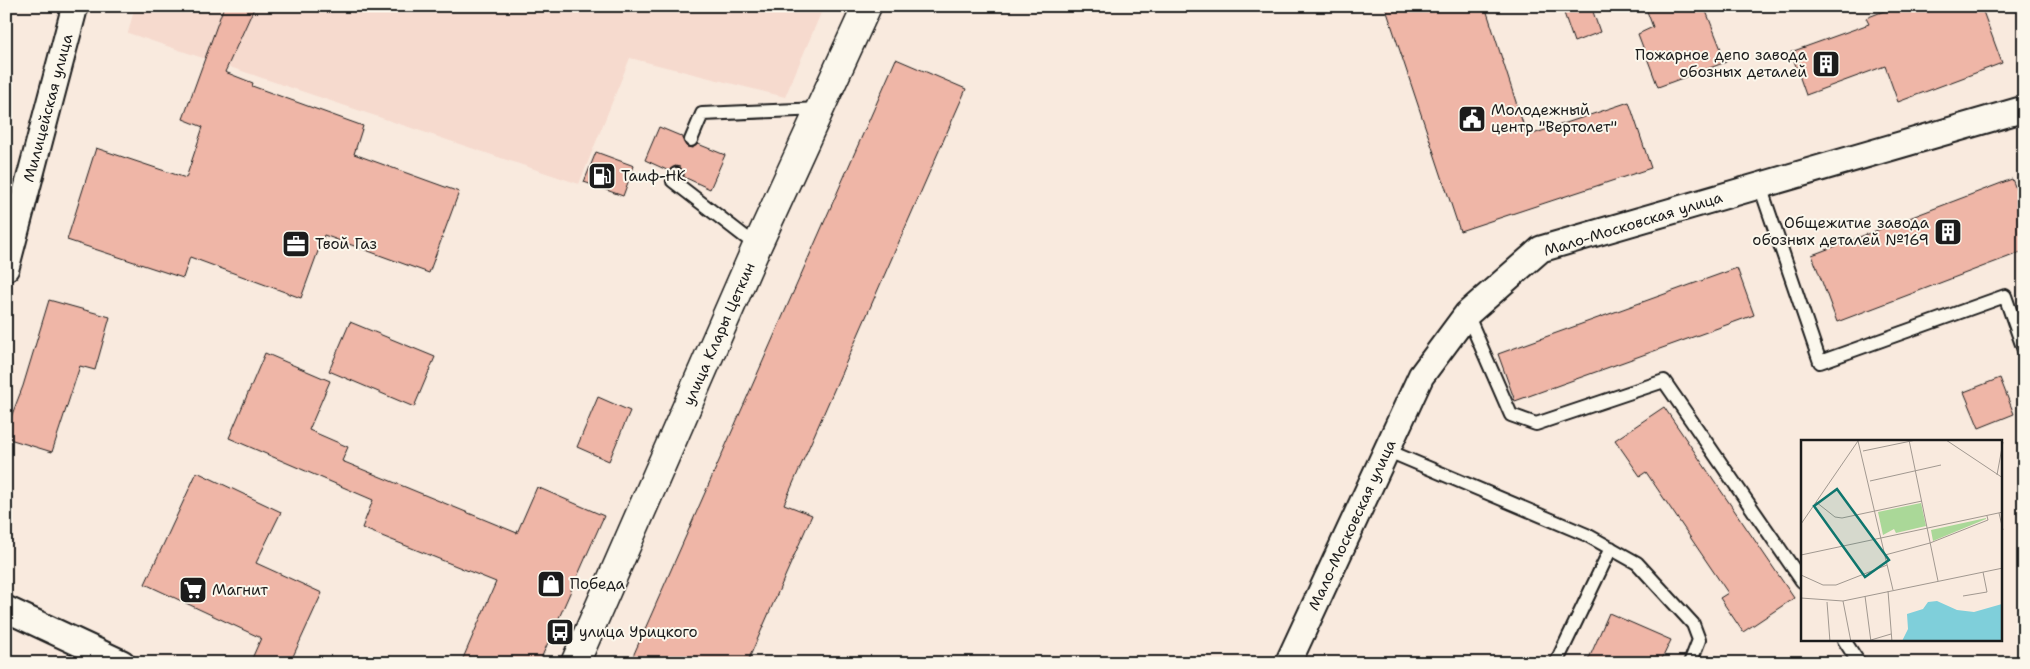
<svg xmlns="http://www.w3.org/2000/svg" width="2030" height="669" viewBox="0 0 2030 669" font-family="'Shantell Sans',sans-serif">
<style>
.built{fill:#f6dace}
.building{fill:#efb6a7;stroke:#1c1c1c}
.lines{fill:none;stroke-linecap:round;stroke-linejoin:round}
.lane-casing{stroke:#1c1c1c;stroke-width:16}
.street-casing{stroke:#1c1c1c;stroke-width:29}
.secondary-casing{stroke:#1c1c1c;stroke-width:31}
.lane{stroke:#fbf7ec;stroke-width:12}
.street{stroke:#fbf7ec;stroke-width:25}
.secondary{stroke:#fbf7ec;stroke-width:28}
.labels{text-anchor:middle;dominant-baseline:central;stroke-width:4;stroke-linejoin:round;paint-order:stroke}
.poi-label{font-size:15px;fill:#1c1c1c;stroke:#fbf7ec;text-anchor:start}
.street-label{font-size:15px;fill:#1c1c1c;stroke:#fbf7ec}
.inset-road{fill:none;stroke:#a19890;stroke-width:1}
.view{fill:#0f766e;fill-opacity:0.15;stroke:#0f766e;stroke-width:2.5}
.inset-edge{fill:none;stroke:#1c1c1c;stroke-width:2.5}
</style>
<rect width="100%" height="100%" fill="#f9eade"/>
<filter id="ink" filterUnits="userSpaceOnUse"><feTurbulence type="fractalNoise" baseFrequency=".02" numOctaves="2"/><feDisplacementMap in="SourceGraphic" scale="10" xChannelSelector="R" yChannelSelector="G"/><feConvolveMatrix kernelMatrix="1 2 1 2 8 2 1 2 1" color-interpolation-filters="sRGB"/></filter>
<g filter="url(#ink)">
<path class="built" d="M 135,6 L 824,6 L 785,97 L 630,58 L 579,184 L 128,33 Z"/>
<path class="building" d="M 224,6 L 255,6 L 225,72 L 253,83 L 252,86 L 363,126 L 354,154 L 459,192 L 429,273 L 324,235 L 301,298 L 190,257 L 183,278 L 67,240 L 96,148 L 186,178 L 203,127 L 183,119 Z
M 1385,6 L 1485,6 L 1527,136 L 1629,102 L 1651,168 L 1460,231 Z
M 1581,6 L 1591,6 L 1600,32 L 1574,42 L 1564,13 Z
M 1645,6 L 1704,6 L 1726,62 L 1658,87 L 1638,34 L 1653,27 Z
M 1897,6 L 1981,6 L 2002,63 L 1898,102 L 1885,66 L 1806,95 L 1791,52 L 1869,24 L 1866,18 Z
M 896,59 L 966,89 L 784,504 L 812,515 L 747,663 L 630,663 Z
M 659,127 L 683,137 L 683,141 L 687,147 L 692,148 L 698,144 L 725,155 L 710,189 L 684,177 L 684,173 L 680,167 L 675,166 L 669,171 L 645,160 Z
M 596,152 L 634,166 L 623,196 L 584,182 Z
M 2012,179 L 2024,209 L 2024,251 L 1837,322 L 1812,255 Z
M 1737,268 L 1754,315 L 1515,401 L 1498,354 Z
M 49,300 L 110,317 L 95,370 L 80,366 L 52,452 L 6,438 L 6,430 L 23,386 Z
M 350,322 L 435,357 L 414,407 L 329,371 Z
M 265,353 L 330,381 L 309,430 L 348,447 L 342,461 L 517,533 L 537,487 L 604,516 L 539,663 L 461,663 L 496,582 L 362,528 L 373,500 L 229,438 Z
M 2000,378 L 2014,414 L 1979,428 L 1964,392 Z
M 598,397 L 630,411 L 609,461 L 577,447 Z
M 1664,407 L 1794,598 L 1743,632 L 1720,598 L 1728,593 L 1646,472 L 1640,476 L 1615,440 Z
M 197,472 L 281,512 L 256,563 L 322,593 L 290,663 L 250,663 L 261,638 L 145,584 Z
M 1609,613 L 1671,640 L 1660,663 L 1587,663 Z"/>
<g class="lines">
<defs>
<path id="lane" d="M 691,140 L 702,114 L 820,109
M 676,174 L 673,181 L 757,246
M 1760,186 L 1820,362 L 2005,296 L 2024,350
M 1467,314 L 1511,415 L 1536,424 L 1664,381 L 1802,581
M 1386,450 L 1587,535 L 1637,563 L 1693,624 L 1699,640 L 1690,663
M 1844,640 L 1859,663
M 1556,663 L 1611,548"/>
<path id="street" d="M 6,268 L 75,6
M 6,609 L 122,663
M 1288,663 L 1421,376 L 1467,314 L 1541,249 L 2024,109"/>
<path id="secondary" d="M 575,663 L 757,246 L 867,6"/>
</defs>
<use href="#lane" class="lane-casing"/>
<use href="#street" class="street-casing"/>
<use href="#secondary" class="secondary-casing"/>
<use href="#lane" class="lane"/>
<use href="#street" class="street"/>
<use href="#secondary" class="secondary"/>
</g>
</g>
<defs>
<symbol id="building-square" viewBox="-11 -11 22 22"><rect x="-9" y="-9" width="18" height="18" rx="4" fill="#1c1c1c" stroke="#fbf7ec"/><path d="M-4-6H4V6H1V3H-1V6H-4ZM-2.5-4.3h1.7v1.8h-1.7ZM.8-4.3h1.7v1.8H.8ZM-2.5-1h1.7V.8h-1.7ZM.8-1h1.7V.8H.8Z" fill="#fff"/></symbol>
<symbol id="civic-square" viewBox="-11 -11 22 22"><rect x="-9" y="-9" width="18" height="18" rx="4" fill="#1c1c1c" stroke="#fbf7ec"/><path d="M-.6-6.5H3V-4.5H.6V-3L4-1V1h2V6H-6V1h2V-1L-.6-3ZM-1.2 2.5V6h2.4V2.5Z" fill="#fff"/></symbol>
<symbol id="fuel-square" viewBox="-11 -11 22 22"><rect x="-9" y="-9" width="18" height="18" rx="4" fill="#1c1c1c" stroke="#fbf7ec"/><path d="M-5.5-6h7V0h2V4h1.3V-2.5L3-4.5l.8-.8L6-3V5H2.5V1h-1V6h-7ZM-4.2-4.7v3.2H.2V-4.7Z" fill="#fff"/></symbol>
<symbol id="office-square" viewBox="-11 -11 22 22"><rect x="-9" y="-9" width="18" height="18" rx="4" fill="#1c1c1c" stroke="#fbf7ec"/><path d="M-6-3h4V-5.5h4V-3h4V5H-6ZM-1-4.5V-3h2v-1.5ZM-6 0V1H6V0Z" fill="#fff"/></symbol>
<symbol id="shop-square" viewBox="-11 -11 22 22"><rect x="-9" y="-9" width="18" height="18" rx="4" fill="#1c1c1c" stroke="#fbf7ec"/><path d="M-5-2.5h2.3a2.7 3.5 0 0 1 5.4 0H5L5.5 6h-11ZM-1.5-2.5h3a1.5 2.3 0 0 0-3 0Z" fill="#fff"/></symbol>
<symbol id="supermarket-square" viewBox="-11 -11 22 22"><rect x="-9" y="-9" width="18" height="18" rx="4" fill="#1c1c1c" stroke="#fbf7ec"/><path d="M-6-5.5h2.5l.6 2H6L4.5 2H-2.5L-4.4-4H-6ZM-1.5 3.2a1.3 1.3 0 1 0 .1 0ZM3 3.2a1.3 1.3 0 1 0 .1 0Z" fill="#fff"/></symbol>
<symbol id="bus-square" viewBox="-11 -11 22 22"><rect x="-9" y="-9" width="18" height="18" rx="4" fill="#1c1c1c" stroke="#fbf7ec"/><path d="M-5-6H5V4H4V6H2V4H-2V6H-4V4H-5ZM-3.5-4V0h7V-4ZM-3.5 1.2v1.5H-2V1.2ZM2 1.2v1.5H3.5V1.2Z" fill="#fff"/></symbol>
</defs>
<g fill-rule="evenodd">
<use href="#building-square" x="1810" y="48" width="32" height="32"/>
<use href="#civic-square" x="1456" y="103" width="32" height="32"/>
<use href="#fuel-square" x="586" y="160" width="32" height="32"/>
<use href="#building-square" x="1932" y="216" width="32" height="32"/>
<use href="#office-square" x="280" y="228" width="32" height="32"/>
<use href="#shop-square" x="535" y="568" width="32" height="32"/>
<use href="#supermarket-square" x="177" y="574" width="32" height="32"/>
<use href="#bus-square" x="544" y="616" width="32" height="32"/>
</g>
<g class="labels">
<g class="poi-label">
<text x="1807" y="55" text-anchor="end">Пожарное депо завода<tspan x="1807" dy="17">обозных деталей</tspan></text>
<text x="1491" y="110">Молодежный<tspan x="1491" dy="17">центр "Вертолет"</tspan></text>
<text x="621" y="176">Таиф-НК</text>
<text x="1929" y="223" text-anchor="end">Общежитие завода<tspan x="1929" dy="17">обозных деталей №169</tspan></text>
<text x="315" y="244">Твой Газ</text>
<text x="570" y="584">Победа</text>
<text x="212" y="590">Магнит</text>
<text x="579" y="632">улица Урицкого</text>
</g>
<g class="street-label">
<text transform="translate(48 108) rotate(-75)">Милицейская улица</text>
<text transform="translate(1633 224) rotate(-17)">Мало-Московская улица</text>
<text transform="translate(719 334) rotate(-66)">улица Клары Цеткин</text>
<text transform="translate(1352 525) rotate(-65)">Мало-Московская улица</text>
</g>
</g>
<g transform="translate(1801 440)">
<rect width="201" height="201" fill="#f9eade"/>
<path d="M 120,63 L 125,86 L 95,93 L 93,89 L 82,95 L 77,72 ZM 185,78 L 185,79 L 132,101 L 130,90 Z" fill="#aad898"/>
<path d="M 136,161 L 156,170 L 173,172 L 201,164 L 201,201 L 101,201 L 107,189 L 106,174 L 122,169 L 127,162 Z" fill="#7fcfda"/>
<path class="inset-road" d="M 108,0 L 137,141M 145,0 L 202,38M 62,11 L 115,0M 196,35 L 202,2M 69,41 L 140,25M 15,62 L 34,77 L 41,78 L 121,61M 198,73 L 202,90M 0,84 L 57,1 L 92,150M 0,115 L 202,72M 84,115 L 129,103 L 187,80 L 186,76M 0,135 L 22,145 L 35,145 L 86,125M 87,151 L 91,202M 64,156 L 70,202M 162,156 L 186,152 L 182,132M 0,158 L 42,161 L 202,128M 42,161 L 50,202M 26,162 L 29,202M 70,200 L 90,194"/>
<path class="view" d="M 36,49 L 88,120 L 64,137 L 13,66 Z"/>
<rect width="201" height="201" class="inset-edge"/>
</g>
<rect width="2030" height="669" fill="none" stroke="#fbf7ec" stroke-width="25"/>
<rect x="12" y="12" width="2005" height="644" fill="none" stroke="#1c1c1c" stroke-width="2" filter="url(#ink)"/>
</svg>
